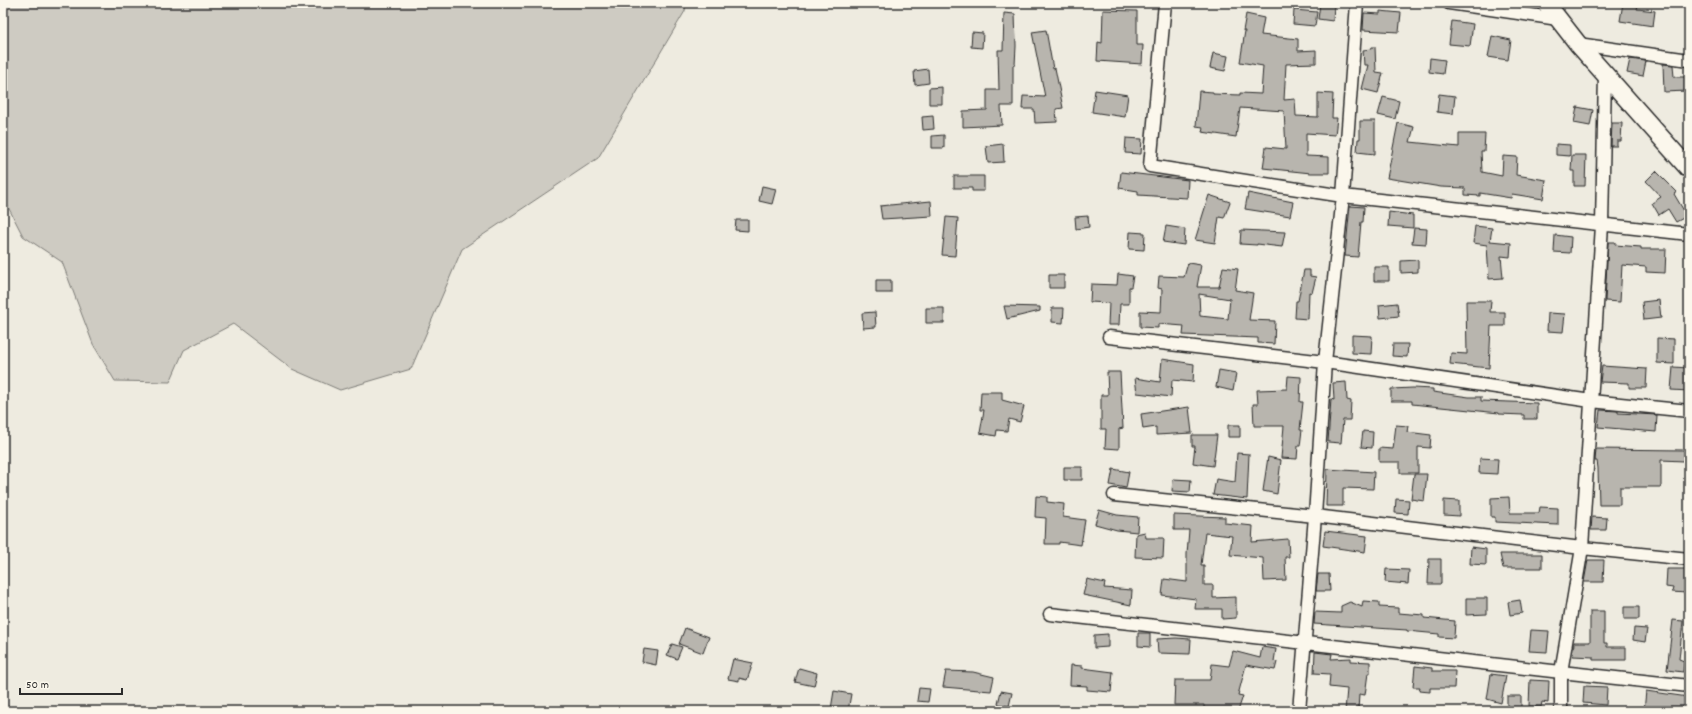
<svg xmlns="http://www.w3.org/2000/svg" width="1692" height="714" viewBox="0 0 1692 714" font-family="Dekko,sans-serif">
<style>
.green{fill:#cecbc2;stroke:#7c7b76}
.building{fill:#b8b5ae;stroke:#2b2b2b;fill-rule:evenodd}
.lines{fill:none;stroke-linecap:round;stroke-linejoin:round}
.street-casing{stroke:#2b2b2b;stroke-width:15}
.secondary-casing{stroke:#2b2b2b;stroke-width:20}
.street{stroke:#fbf7ec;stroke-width:12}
.secondary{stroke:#fbf7ec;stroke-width:17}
</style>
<rect width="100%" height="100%" fill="#eeebe0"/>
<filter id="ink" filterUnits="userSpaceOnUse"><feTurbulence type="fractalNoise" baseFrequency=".025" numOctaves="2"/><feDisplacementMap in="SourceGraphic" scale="8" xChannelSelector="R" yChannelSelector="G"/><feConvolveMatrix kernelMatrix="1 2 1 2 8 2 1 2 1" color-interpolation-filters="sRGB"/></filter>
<g filter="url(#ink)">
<path class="green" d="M 3,3 L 686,3 L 685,11 L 598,158 L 462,249 L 411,369 L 340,390 L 292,369 L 233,324 L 184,350 L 170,382 L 115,381 L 93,344 L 62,262 L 23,236 L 3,197 Z"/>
<path class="building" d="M 1623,3 L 1638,6 L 1637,9 L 1655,11 L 1653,26 L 1620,21 Z
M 1320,4 L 1334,5 L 1333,21 L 1318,19 Z
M 1103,10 L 1137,11 L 1137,45 L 1143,45 L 1142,64 L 1097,61 L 1098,42 L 1102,43 Z
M 1294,10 L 1317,12 L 1315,26 L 1293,24 Z
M 1380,11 L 1401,13 L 1399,32 L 1363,30 L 1364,13 L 1380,14 Z
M 1004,13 L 1015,14 L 1016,46 L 1015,65 L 1013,65 L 1013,106 L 1001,106 L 1002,125 L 963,127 L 963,111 L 987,110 L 987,90 L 999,90 L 998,50 L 1003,50 Z
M 1246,14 L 1264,18 L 1261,35 L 1298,39 L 1298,51 L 1316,50 L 1316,63 L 1286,64 L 1284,100 L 1295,99 L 1296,116 L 1318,117 L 1318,93 L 1333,94 L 1332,118 L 1337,118 L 1335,135 L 1306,133 L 1306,156 L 1329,157 L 1329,173 L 1311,173 L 1263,168 L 1266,147 L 1286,149 L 1284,111 L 1240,108 L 1236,137 L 1202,132 L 1203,127 L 1196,126 L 1199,91 L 1213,92 L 1213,94 L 1240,95 L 1240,93 L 1261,94 L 1263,66 L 1240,62 L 1245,31 L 1243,31 Z
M 1452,21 L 1473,24 L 1470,46 L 1449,44 Z
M 1046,30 L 1053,69 L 1055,68 L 1063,108 L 1056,109 L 1057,122 L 1035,123 L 1034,109 L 1022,109 L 1023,96 L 1045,97 L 1032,32 Z
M 972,32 L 983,33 L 982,48 L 971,47 Z
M 1492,36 L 1511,40 L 1508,60 L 1488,57 Z
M 1372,47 L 1375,47 L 1376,72 L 1383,73 L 1378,93 L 1362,89 L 1368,65 L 1364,65 L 1363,50 L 1371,49 Z
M 1213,53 L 1228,56 L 1225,71 L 1210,68 Z
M 1430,58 L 1445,60 L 1443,74 L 1429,72 Z
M 1630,59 L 1646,61 L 1643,76 L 1627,73 Z
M 1663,64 L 1673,65 L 1674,77 L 1687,77 L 1687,91 L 1664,92 Z
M 928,69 L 929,83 L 915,85 L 914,71 Z
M 942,87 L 942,104 L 929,104 L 929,88 Z
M 1095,90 L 1128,95 L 1125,117 L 1092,112 Z
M 1439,94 L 1455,96 L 1453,114 L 1437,112 Z
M 1383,97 L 1399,101 L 1395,119 L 1378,115 Z
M 1577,107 L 1593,110 L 1590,126 L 1574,123 Z
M 933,116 L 934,129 L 923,130 L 922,117 Z
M 1360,121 L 1375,121 L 1375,154 L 1357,152 L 1358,139 L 1360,139 Z
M 1398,123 L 1414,127 L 1410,142 L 1459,147 L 1459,134 L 1485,134 L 1484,151 L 1481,151 L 1482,172 L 1502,176 L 1503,156 L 1517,157 L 1516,175 L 1546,180 L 1543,199 L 1512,194 L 1511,198 L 1480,193 L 1480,196 L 1465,195 L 1465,188 L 1441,187 L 1387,178 Z
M 1612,123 L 1622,123 L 1621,141 L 1617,141 L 1617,146 L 1611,146 Z
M 944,135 L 944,148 L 932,148 L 932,136 Z
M 1126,138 L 1142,139 L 1141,154 L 1125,153 Z
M 1003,144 L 1004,162 L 988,163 L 986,146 Z
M 1556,144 L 1570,145 L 1570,156 L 1556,155 Z
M 1572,155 L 1586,155 L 1585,186 L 1574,186 L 1574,171 L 1571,171 Z
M 1656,171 L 1677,192 L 1674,194 L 1687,216 L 1676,222 L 1668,209 L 1659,215 L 1652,203 L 1661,197 L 1646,181 Z
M 1121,172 L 1188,180 L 1187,198 L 1138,195 L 1138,191 L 1119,188 Z
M 954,176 L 984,176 L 984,191 L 972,191 L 972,188 L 954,188 Z
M 762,186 L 776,189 L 772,204 L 759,201 Z
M 1248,193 L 1293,202 L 1290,216 L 1245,209 Z
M 1209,195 L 1230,202 L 1224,218 L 1219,217 L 1215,243 L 1195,240 Z
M 931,201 L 932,216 L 882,219 L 880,206 Z
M 1350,206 L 1364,207 L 1363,222 L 1361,222 L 1358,257 L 1345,256 Z
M 1389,212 L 1413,215 L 1413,228 L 1388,226 Z
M 1088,216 L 1089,227 L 1076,229 L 1075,217 Z
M 946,217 L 958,218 L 955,256 L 942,255 Z
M 736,220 L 748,220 L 748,231 L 735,230 Z
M 1166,226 L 1185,229 L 1184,245 L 1163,242 Z
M 1475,226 L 1492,228 L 1490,241 L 1511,243 L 1510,257 L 1501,256 L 1503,278 L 1489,279 L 1487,245 L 1473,243 Z
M 1414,228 L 1427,229 L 1426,244 L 1412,243 Z
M 1241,230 L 1285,232 L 1282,247 L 1257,244 L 1257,245 L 1240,244 Z
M 1130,232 L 1145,233 L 1144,250 L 1129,249 Z
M 1555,235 L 1571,237 L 1570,253 L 1554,252 Z
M 1608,242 L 1615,242 L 1615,245 L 1641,247 L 1641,249 L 1666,249 L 1665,273 L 1646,272 L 1646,267 L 1622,265 L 1620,302 L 1605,301 Z
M 1418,260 L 1418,272 L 1401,273 L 1401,261 Z
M 1188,263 L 1201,265 L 1197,287 L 1219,287 L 1223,267 L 1238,269 L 1235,290 L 1253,293 L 1249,320 L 1275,321 L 1274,344 L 1258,343 L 1258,338 L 1183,335 L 1184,326 L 1158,324 L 1158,328 L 1140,327 L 1140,311 L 1161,312 L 1162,289 L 1158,288 L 1159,276 L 1184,277 ZM 1199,294 L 1230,299 L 1228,319 L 1200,316 Z
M 1374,267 L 1389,267 L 1389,281 L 1374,281 Z
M 1304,270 L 1310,270 L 1310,276 L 1316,277 L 1312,293 L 1309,292 L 1308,319 L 1295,318 L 1296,301 L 1298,301 Z
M 1118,274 L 1133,276 L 1131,287 L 1129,287 L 1129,304 L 1120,304 L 1119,325 L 1108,325 L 1109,303 L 1090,302 L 1091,284 L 1117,285 Z
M 1049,275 L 1064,275 L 1064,288 L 1049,288 Z
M 876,280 L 891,280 L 891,293 L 876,293 Z
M 1659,300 L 1661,318 L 1644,320 L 1642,302 Z
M 1466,301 L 1491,301 L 1490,312 L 1505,312 L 1505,326 L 1491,326 L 1489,368 L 1450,364 L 1451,353 L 1467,354 Z
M 1397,303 L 1399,316 L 1380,318 L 1379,305 Z
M 1004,306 L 1040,307 L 1040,311 L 1007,319 Z
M 926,308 L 944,308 L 944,323 L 926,323 Z
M 1052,308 L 1064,308 L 1063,323 L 1052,322 Z
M 875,312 L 876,327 L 863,328 L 862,313 Z
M 1548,313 L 1565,314 L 1563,332 L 1547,331 Z
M 1352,335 L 1372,336 L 1371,354 L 1352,353 Z
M 1657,338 L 1674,339 L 1674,364 L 1657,363 Z
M 1393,344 L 1408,344 L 1407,357 L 1392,356 Z
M 1162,359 L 1194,364 L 1193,382 L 1172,380 L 1171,397 L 1137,393 L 1135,378 L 1160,382 Z
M 1602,366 L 1647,369 L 1646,388 L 1629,388 L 1629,383 L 1600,382 Z
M 1673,367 L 1689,368 L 1689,391 L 1671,390 Z
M 1219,370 L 1236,373 L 1233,391 L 1216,387 Z
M 1107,372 L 1120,372 L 1123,428 L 1119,429 L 1119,449 L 1105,448 L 1106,429 L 1101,429 L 1101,395 L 1108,395 Z
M 1288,376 L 1301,377 L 1300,402 L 1303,402 L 1300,430 L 1302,430 L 1300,446 L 1298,446 L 1297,459 L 1281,458 L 1284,426 L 1254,426 L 1253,404 L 1258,404 L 1257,390 L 1287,389 Z
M 1346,382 L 1347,400 L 1351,401 L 1350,420 L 1343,420 L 1341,443 L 1328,442 L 1331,399 L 1334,400 L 1333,383 Z
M 1413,388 L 1433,389 L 1433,392 L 1469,397 L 1481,397 L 1481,401 L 1537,403 L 1537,419 L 1524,419 L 1524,415 L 1499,414 L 1499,413 L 1412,404 L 1412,401 L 1391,401 L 1391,389 Z
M 981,392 L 1002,392 L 1002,400 L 1024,406 L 1020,422 L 1009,419 L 1007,431 L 997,430 L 996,436 L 980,433 L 984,410 L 980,410 Z
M 1189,407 L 1192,433 L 1156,435 L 1156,427 L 1143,429 L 1141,414 Z
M 1600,410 L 1618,411 L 1618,413 L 1657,415 L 1656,432 L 1598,427 Z
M 1228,425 L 1240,425 L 1240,437 L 1228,437 Z
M 1396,425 L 1408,426 L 1407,432 L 1431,435 L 1430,448 L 1418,447 L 1418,473 L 1400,473 L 1400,462 L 1379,462 L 1379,448 L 1393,449 Z
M 1363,431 L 1373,432 L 1372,448 L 1361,447 Z
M 1192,435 L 1217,435 L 1213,466 L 1193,463 L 1195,446 L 1192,446 Z
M 1596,449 L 1685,450 L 1684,461 L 1661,460 L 1661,487 L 1620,487 L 1620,505 L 1599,505 L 1598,468 L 1597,461 L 1595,461 Z
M 1237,453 L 1249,454 L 1247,499 L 1213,495 L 1216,479 L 1235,482 Z
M 1268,457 L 1281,460 L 1277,494 L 1263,491 Z
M 1480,458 L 1498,459 L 1497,474 L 1479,473 Z
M 1064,467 L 1082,467 L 1082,480 L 1064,480 Z
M 1113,469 L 1129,472 L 1126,488 L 1110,485 Z
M 1327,469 L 1374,472 L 1373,489 L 1343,488 L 1343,506 L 1326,506 Z
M 1414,474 L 1427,474 L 1424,501 L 1411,499 Z
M 1173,479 L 1191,480 L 1190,492 L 1172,491 Z
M 1036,496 L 1047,497 L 1047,502 L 1064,504 L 1063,517 L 1085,520 L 1081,545 L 1059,542 L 1059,544 L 1045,544 L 1046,518 L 1035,517 Z
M 1509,497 L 1510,513 L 1539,513 L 1540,507 L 1558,508 L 1558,525 L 1495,522 L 1495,517 L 1491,517 L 1491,498 Z
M 1396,499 L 1409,500 L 1408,514 L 1395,513 Z
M 1444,500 L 1459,501 L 1459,516 L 1444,515 Z
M 1099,510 L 1117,515 L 1138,517 L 1137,532 L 1117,530 L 1095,524 Z
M 1174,515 L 1225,517 L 1225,523 L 1253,526 L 1252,542 L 1288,539 L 1289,557 L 1285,557 L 1286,580 L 1264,581 L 1263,558 L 1230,555 L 1232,536 L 1205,533 L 1201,565 L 1204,565 L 1204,585 L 1213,585 L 1213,598 L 1236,597 L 1236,618 L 1222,619 L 1222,609 L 1195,609 L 1196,599 L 1162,595 L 1164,579 L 1187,582 L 1187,554 L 1189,530 L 1174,530 Z
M 1592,517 L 1607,518 L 1606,530 L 1591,530 Z
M 1325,531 L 1367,536 L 1365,552 L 1323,546 Z
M 1145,532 L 1146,538 L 1164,538 L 1163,558 L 1135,557 L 1136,534 Z
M 1471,547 L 1486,549 L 1486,565 L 1470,564 Z
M 1500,554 L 1542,554 L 1542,568 L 1503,568 Z
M 1429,559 L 1441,559 L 1441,584 L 1428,584 Z
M 1588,560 L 1604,560 L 1603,582 L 1584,582 Z
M 1386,569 L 1409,570 L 1408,584 L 1385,582 Z
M 1667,569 L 1687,569 L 1686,593 L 1672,592 L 1673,588 L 1666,587 Z
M 1318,574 L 1329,574 L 1330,591 L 1316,591 Z
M 1087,579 L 1105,583 L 1104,588 L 1132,590 L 1131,605 L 1083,595 Z
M 1466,598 L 1487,598 L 1487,614 L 1466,615 Z
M 1520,600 L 1522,613 L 1510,615 L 1508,602 Z
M 1363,601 L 1379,602 L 1379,607 L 1398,608 L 1398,613 L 1424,615 L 1424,618 L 1455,621 L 1454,638 L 1439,637 L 1439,634 L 1407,631 L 1407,630 L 1314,624 L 1315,612 L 1341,613 L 1341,606 L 1350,602 L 1362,607 Z
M 1624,607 L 1639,607 L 1639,619 L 1624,619 Z
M 1590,611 L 1604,611 L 1604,643 L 1607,643 L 1607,647 L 1626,647 L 1626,660 L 1593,660 L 1593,657 L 1573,656 L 1574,642 L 1590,642 Z
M 1673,620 L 1683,621 L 1679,659 L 1684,661 L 1683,672 L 1667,670 Z
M 685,628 L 709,637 L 703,653 L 679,644 Z
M 1634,628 L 1647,629 L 1645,642 L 1633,640 Z
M 1531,630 L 1549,631 L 1547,652 L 1529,651 Z
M 1138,633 L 1150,633 L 1150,647 L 1138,646 Z
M 1108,634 L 1108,647 L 1094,648 L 1094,635 Z
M 1176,638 L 1191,639 L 1190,654 L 1158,653 L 1157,639 Z
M 672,644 L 682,647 L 677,659 L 667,655 Z
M 1262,647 L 1276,649 L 1274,661 L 1277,662 L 1275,670 L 1246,665 L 1238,695 L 1243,696 L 1238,711 L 1204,711 L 1204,705 L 1174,705 L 1175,680 L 1210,680 L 1212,664 L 1229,666 L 1233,651 L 1260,658 Z
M 644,649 L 658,651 L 656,665 L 642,662 Z
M 1315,652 L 1332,654 L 1331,659 L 1351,658 L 1351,661 L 1370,662 L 1370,673 L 1368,673 L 1365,695 L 1359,694 L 1358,711 L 1345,711 L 1347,689 L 1329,687 L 1330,674 L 1314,673 Z
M 733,659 L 753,663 L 747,680 L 739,678 L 739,681 L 728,679 Z
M 1071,665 L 1082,666 L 1082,668 L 1113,672 L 1111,692 L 1087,690 L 1087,686 L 1070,685 Z
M 1415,666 L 1432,668 L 1432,671 L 1455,671 L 1454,688 L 1430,688 L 1430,692 L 1419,691 L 1420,687 L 1413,687 Z
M 799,668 L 817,673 L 814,686 L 795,682 Z
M 946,671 L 973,672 L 994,677 L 991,691 L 943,687 Z
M 1491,674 L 1506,676 L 1501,703 L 1487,699 Z
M 1530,680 L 1549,681 L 1548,703 L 1542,702 L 1541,707 L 1529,706 Z
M 1584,686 L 1607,687 L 1606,705 L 1583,703 Z
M 919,688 L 930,689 L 928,702 L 917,701 Z
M 834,691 L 851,694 L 848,711 L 831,709 Z
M 1001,691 L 1012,693 L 1009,706 L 998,704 Z
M 1646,691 L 1688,697 L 1686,711 L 1644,711 Z
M 1507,696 L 1521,696 L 1521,711 L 1507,711 Z"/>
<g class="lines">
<defs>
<path id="street" d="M 1357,3 L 1343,196 L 1689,234
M 1449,3 L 1558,19
M 1578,44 L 1689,60
M 1109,337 L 1325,362 L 1591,401 L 1689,411
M 1114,495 L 1315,516 L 1325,362 L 1343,196 L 1150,166 L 1165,3
M 1689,559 L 1582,548 L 1561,672 L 1689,686
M 1050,614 L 1561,672 L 1561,711
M 1299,711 L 1315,516 L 1582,548 L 1602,225 L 1605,74"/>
<path id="secondary" d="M 1546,3 L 1578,44 L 1689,169"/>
</defs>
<use href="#street" class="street-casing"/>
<use href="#secondary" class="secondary-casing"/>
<use href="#street" class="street"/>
<use href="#secondary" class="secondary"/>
</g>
</g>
<rect width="1692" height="714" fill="none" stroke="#fbf7ec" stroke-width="16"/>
<rect x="8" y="8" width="1676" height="698" fill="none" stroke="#2b2b2b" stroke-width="1.5" filter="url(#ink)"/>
<path d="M20 688v6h102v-6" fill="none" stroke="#2b2b2b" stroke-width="2"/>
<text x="26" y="688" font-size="12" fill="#2b2b2b" stroke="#fbf7ec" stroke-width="3" paint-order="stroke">50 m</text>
</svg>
